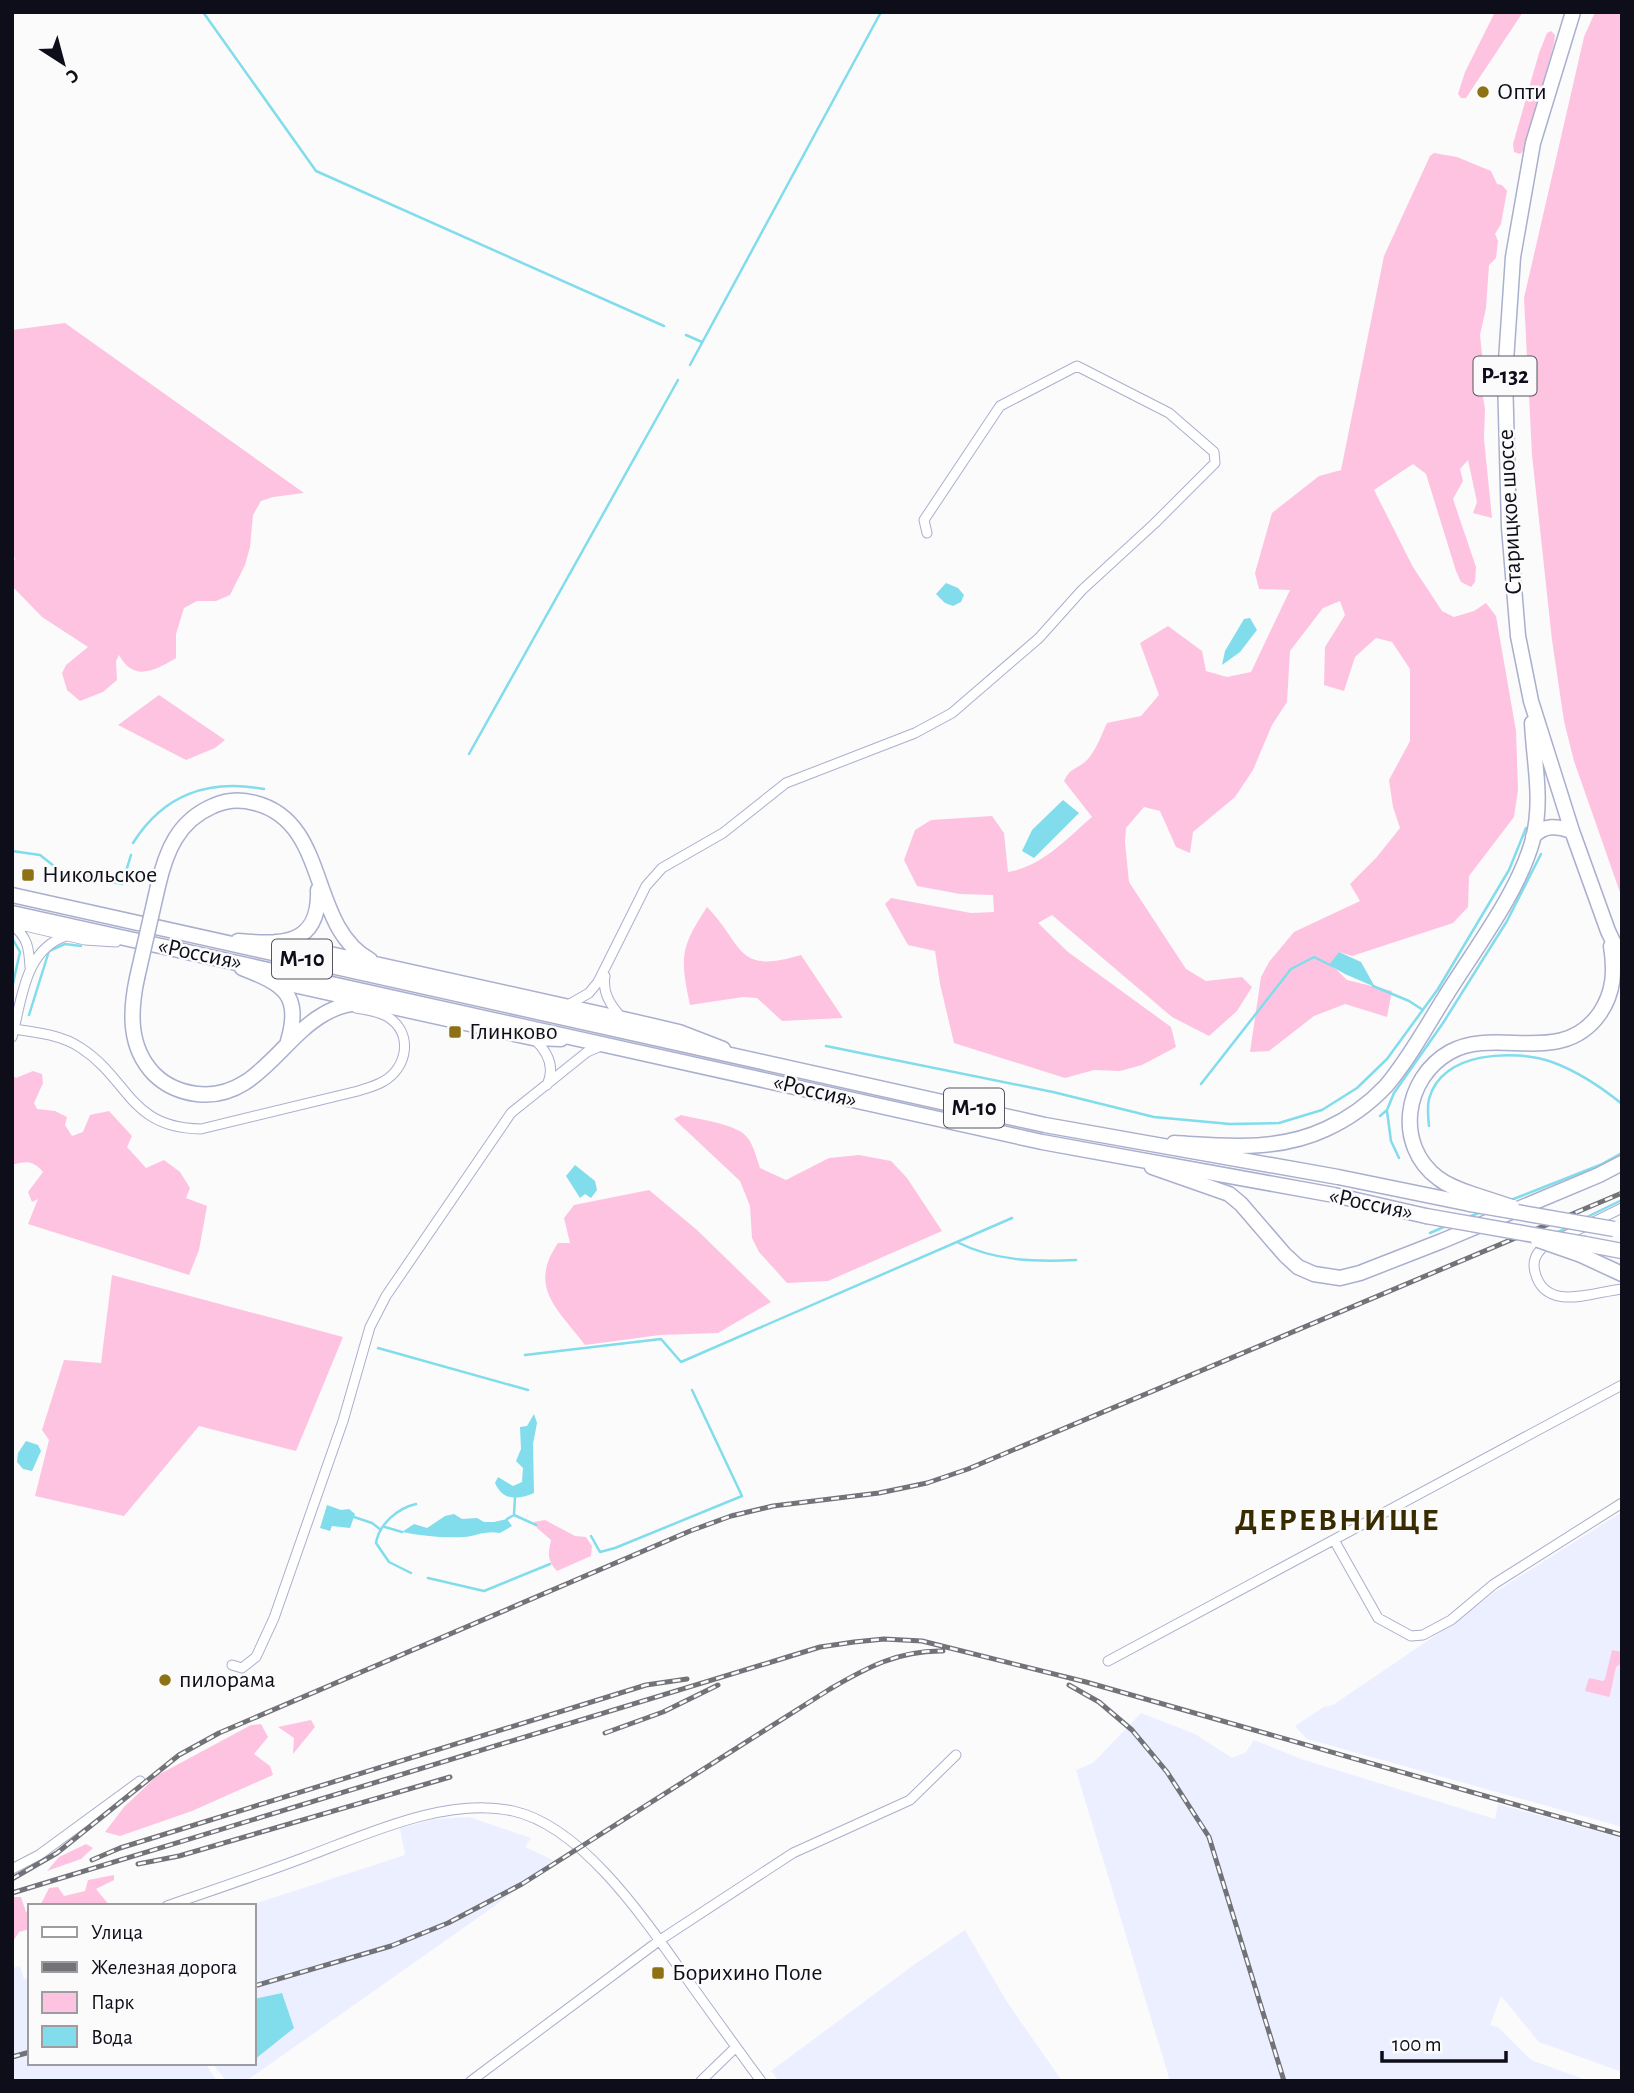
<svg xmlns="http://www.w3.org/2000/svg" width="1634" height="2093" viewBox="0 0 1634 2093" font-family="'Alegreya Sans',sans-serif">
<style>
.built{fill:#ecefff}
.green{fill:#fec3e1}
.water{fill:#81dcec}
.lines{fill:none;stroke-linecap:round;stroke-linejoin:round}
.stream{stroke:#81dcec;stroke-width:2.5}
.minor-casing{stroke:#aaafcd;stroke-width:11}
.primary-casing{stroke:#aaafcd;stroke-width:17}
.trunk-casing{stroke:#aaafcd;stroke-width:17}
.minor{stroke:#fff;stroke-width:9}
.primary{stroke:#fff;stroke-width:14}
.trunk{stroke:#fff;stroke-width:14}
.rail-casing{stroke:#727379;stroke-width:5}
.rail{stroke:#fbfbfb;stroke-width:2.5;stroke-dasharray:8;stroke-linecap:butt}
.primary-bridge-casing{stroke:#aaafcd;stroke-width:17;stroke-linecap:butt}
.trunk-bridge-casing{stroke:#aaafcd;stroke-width:17;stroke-linecap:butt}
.primary-bridge{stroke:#fff;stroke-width:14}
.trunk-bridge{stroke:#fff;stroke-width:14}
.poi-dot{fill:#8d7114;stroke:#fbfbfb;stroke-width:2.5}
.labels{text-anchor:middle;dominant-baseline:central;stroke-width:5;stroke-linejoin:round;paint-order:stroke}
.shield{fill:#fbfbfb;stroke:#54555d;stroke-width:2}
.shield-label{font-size:23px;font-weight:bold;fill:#0d0e19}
.poi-label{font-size:24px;fill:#0d0e19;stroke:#fbfbfb;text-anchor:start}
.street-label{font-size:24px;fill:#0d0e19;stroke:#fbfbfb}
.district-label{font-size:32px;font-weight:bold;letter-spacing:2px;fill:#392b01;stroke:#fbfbfb}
</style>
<rect width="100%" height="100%" fill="#fbfbfb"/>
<path class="built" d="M 1622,1512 L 1622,1827 L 1307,1739 L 1295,1726 L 1324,1707 L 1333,1705 L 1458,1620 L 1492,1594 Z
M 1141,1713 L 1195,1734 L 1232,1758 L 1246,1752 L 1254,1740 L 1301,1759 L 1495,1819 L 1498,1804 L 1622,1838 L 1622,2072 L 1539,2042 L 1501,1996 L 1490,2025 L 1498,2027 L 1531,2060 L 1589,2081 L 1170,2081 L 1076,1770 L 1093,1763 Z
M 469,1817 L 531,1838 L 525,1847 L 553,1860 L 496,1905 L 246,2081 L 226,2081 L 212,2063 L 254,2063 L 254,1906 L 248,1906 L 405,1855 L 400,1828 L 435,1819 Z
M 965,1930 L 1007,2002 L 1062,2081 L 779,2081 L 771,2071 L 915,1964 Z
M 20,1966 L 24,1979 L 30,1978 L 30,2063 L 205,2063 L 217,2081 L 12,2081 L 12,1968 Z"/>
<path class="green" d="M 1495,12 L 1523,12 L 1466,98 L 1461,98 L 1458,94 L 1465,72 Z
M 1595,12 L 1622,12 L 1622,898 L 1574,761 L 1564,721 L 1552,640 L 1532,455 L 1524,298 L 1584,37 Z
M 1551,31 L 1555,35 L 1554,44 L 1524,150 L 1520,154 L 1514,152 L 1513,144 L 1539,53 L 1547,33 Z
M 1434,153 L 1457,157 L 1491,171 L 1497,184 L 1502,185 L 1507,191 L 1501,224 L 1495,234 L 1498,241 L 1496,258 L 1489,265 L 1486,308 L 1480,335 L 1485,382 L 1482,391 L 1485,409 L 1484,439 L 1492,518 L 1473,513 L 1477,502 L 1468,460 L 1460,469 L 1463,481 L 1453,499 L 1476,567 L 1475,582 L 1471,587 L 1461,582 L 1456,571 L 1426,474 L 1413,464 L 1374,490 L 1413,567 L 1442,611 L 1454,617 L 1474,611 L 1486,603 L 1496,616 L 1516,731 L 1518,790 L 1514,817 L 1469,876 L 1468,907 L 1453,923 L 1352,956 L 1339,952 L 1334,967 L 1347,980 L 1392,991 L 1387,1017 L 1345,1004 L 1314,1016 L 1269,1051 L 1250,1052 L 1261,977 L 1269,962 L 1294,932 L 1360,901 L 1350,884 L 1376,858 L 1400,828 L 1393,807 L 1389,780 L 1410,741 L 1410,669 L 1392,642 L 1376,638 L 1355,657 L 1344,691 L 1324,685 L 1325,647 L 1345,615 L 1340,601 L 1323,608 L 1290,651 L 1287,702 L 1272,725 L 1253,770 L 1235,797 L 1193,832 L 1190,853 L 1176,847 L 1160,811 L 1144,807 L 1126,828 L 1125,842 L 1129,882 L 1186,969 L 1206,981 L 1242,977 L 1252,987 L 1237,1011 L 1209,1036 L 1172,1017 L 1052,915 L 1038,923 L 1068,952 L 1171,1027 L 1176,1047 L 1142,1065 L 1120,1071 L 1094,1070 L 1065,1078 L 954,1043 L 940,984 L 935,951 L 908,945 L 885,904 L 891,898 L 971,913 L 994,912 L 993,895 L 960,894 L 917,886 L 904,860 L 915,830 L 931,820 L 992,816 L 1004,833 L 1008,872 C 1043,866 1066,839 1092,817 L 1064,781 C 1070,767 1079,769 1088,759 C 1097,748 1101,736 1107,723 L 1141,716 L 1159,695 L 1140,643 L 1168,626 L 1202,651 L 1206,671 L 1227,677 L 1251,672 L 1290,590 L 1259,589 L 1255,573 L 1272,513 L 1319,476 L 1341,470 L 1384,256 L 1430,156 Z
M 65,323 L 304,493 L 273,497 L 261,501 L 253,515 L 250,547 L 245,565 L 230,595 L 216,601 L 197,601 L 184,608 L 176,634 L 176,658 C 154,671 134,682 119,655 L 116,661 L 117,680 L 103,692 L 80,701 L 67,690 L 62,673 L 66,665 L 88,647 L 42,617 L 12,586 L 12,564 L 15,559 L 12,554 L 12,330 Z
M 159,695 L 225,740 L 215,748 L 186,760 L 118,725 Z
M 707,907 C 744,945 735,975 801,955 L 843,1018 L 782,1021 L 757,998 L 743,997 L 690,1005 C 680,958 680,948 707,907 Z
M 33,1071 L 42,1074 L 43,1083 L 34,1103 L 37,1109 L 55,1111 L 67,1117 L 65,1125 L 72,1136 L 83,1132 L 90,1115 L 109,1111 L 132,1136 L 127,1147 L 146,1168 L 164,1160 L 180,1172 L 190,1188 L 186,1198 L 207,1206 L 199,1250 L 189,1275 L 28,1224 L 38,1199 L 32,1202 L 28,1192 L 43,1172 C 33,1160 26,1161 12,1165 L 12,1075 L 16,1078 Z
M 681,1115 C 697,1119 736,1124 746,1136 C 754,1145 756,1157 760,1168 L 786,1180 L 829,1158 L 859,1155 L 891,1161 L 907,1178 L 942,1231 L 828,1281 L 787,1283 L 759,1252 L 752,1238 L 750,1206 L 740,1181 L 674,1119 Z
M 649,1190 L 697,1230 L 771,1302 L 718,1333 L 660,1335 L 585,1345 C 559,1310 527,1288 558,1243 L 570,1243 L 564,1218 L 574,1205 Z
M 112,1275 L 343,1337 L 296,1451 L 199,1426 L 124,1516 L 35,1496 L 49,1440 L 42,1430 L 64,1360 L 101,1363 Z
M 545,1520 L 575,1536 L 586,1537 L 592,1546 L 591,1556 L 557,1571 C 547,1560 548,1554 551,1540 L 537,1528 L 534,1522 Z
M 1612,1650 L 1622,1652 L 1622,1663 L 1616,1667 L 1610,1695 L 1609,1697 L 1585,1691 L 1589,1678 L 1603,1681 L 1605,1679 Z
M 311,1720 L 315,1727 L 293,1754 L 294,1738 L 278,1727 Z
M 261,1724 L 268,1737 L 254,1754 L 270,1766 L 273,1775 L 192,1811 L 120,1836 L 105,1832 L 124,1807 L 158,1775 L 251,1725 Z
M 86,1844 L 93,1848 L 81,1859 L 47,1871 L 59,1857 Z
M 114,1875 L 114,1880 L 96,1889 L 110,1906 L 40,1906 L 49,1888 L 58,1887 L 64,1896 L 85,1891 L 88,1880 Z
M 12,1897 L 21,1897 L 26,1912 L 30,1911 L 30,1929 L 19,1932 L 12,1943 Z"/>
<path class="water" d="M 946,583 L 958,588 L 964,595 L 961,602 L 953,606 L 945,603 L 936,594 Z
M 1250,618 L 1257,630 L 1240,652 L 1222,665 L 1225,651 L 1244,619 Z
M 1063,800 L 1079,813 L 1034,858 L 1022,851 L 1032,830 Z
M 1339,952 L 1361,962 L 1375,987 L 1345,974 L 1329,965 Z
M 575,1165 L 595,1181 L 597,1190 L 591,1198 L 585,1194 L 580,1198 L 566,1176 Z
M 534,1414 L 537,1423 L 533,1444 L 534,1493 C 517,1500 503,1501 495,1483 L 498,1477 L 513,1486 L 522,1482 L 523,1468 L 516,1461 L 521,1449 L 520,1427 L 527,1426 Z
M 26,1441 L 38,1445 L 41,1451 L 32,1471 L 23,1469 L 17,1462 L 18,1453 Z
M 327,1505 L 341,1510 L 349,1509 L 355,1514 L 350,1528 L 332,1526 L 330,1531 L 320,1528 Z
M 454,1514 L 462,1519 L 477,1518 L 484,1522 L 494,1522 L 507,1519 L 512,1526 L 500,1533 C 484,1530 478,1536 463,1537 C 442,1538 422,1536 402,1532 L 414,1524 L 427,1528 L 445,1516 Z
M 282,1993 L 294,2028 L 254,2060 L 254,1999 Z"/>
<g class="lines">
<path class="stream" d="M 203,12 L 316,171 L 664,326
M 686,335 L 702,342
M 690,365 L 881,12
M 469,754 L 678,380
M 133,843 C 164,794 208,779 264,789
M 12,851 L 40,855 L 59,870 L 122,884 L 131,855
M 12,938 L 20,952 L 12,988
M 1373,986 L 1409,1001 L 1423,1010
M 29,1015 L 49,951 L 65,944 L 81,946
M 826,1046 L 1053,1092 L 1154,1117 L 1230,1124 L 1279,1123 L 1322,1110 L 1357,1088 L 1387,1059 L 1438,989 L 1509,870 L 1526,828
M 1201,1084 L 1291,969 L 1314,957 L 1332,966
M 1387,1111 L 1391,1141 L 1399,1158
M 1380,1116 L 1387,1110 L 1394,1093 L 1443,1023 L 1507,921 L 1541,854
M 1429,1126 C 1428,1117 1427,1108 1429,1099 C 1441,1051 1515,1049 1552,1062 C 1579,1072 1600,1086 1622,1104
M 1511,1200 L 1600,1165 L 1622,1153
M 1468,1217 L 1482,1212
M 1587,1217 L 1622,1200
M 1430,1233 L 1446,1226
M 1556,1233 L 1569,1227
M 957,1242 C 994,1261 1035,1262 1076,1260
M 378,1348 L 528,1390
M 525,1355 L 661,1339 L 681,1362 L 1012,1218
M 514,1514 L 515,1497
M 354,1517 L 372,1523 L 381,1530
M 507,1519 L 514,1515 L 536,1525
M 385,1527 L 402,1532
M 591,1536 L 600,1552 L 615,1548 L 742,1496 L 692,1390
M 411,1573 L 389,1562 L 376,1543 C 379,1524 398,1508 416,1504
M 428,1578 L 484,1591 L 550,1564"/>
<defs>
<path id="minor" d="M 12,923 L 85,940 L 116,942
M 12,925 C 28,937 29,949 30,967
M 605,976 C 602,993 611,1006 622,1018
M 568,1005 L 589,993 L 598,982 L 646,886 L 662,868 L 723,833 L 786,783 L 915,733 L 952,713 L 1039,638 L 1082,590 L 1155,523 L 1215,463 L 1214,452 L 1169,413 L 1077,366 L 1000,406 L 924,520 L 927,533
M 14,1029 C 36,1032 62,1035 81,1048 C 130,1080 129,1128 201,1129 L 358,1091 C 367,1088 376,1086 384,1081 C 408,1067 413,1033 388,1017 C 378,1011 366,1010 356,1008
M 12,1037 C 22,1000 24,950 66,936
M 534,1039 C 547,1051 556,1066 547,1085
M 1622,1208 L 1543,1247 C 1536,1254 1532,1261 1535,1272 C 1545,1313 1593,1292 1622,1289
M 1334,1540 L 1378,1618 L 1411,1636 L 1423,1635 L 1451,1620 L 1494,1584 L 1622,1503
M 1108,1661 L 1622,1385
M 232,1665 L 242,1668 L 256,1657 L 274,1618 L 343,1421 L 370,1327 L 386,1296 L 511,1113 L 587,1052 L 601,1046
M 12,1869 L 39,1855 L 140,1781
M 167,1906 C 213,1890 258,1875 303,1858 C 365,1835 446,1796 513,1811 C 586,1827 651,1929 692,1986 C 715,2018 738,2050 761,2081
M 471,2081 L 660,1940 L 793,1853 L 910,1800 L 956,1755
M 701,2081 L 736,2047"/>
<path id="primary" d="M 1573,12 L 1533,143 L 1513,257 L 1505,376 L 1509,527 L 1518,636 L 1531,701 L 1572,831 L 1608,931 L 1622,960
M 1533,837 C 1544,824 1557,826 1572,831
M 158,886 C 166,851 178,821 213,806 C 226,800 241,799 255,803 C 330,822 308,926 370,960
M 238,941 C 281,945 320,946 318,890
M 276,942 L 632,1021 L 679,1032 L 723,1049
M 242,968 C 283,984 302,994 288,1041
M 137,978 C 130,1011 128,1047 154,1074 C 165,1085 181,1092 197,1094 C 255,1101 280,1039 324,1014 C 339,1005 353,1003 370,1002
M 271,980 L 533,1038 L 561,1039
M 1174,1143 C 1225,1146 1277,1152 1326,1129 C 1348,1119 1369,1104 1386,1086 C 1409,1059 1426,1027 1445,997 C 1474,950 1519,892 1533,839 C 1543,800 1534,763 1532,723
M 1152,1167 L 1229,1194 L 1241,1204 L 1285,1255 L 1298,1267 L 1314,1274 L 1340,1278 L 1360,1273 L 1442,1241 L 1599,1175 L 1622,1163
M 1472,1194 C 1460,1190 1448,1186 1438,1178 C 1394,1145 1404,1078 1450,1052 C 1497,1026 1562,1068 1600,1013 C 1614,992 1615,971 1611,946
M 1581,1255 L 1622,1274"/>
<path id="trunk" d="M 12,895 L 1045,1125 L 1338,1177 L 1470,1204
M 12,913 L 1042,1142 L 1334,1195 L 1426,1216
M 1585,1244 L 1622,1251"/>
</defs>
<use href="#minor" class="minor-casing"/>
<use href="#primary" class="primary-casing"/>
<use href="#trunk" class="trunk-casing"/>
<use href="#minor" class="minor"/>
<use href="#primary" class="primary"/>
<use href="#trunk" class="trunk"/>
<defs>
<path id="rail" d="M 1069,1685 L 1099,1702 L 1132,1730 L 1167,1772 L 1209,1837 L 1284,2081
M 605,1733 L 663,1712 L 718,1685
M 92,1860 L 120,1848 L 646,1685 L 687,1679
M 138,1864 L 179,1856 L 450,1777
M 12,1879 L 57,1853 L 179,1755 L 219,1733 L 690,1531 L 731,1516 L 773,1506 L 879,1493 L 927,1483 L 968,1469 L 1622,1193
M 12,1893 L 781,1659 L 820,1647 L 854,1642 L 884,1639 L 922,1641 L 1086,1682 L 1622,1835
M 254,1986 L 391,1946 L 448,1923 L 522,1884 L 830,1689 C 866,1668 899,1650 943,1651
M 12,2057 L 30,2052"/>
</defs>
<use href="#rail" class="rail-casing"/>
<use href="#rail" class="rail"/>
<defs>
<path id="primary-bridge" d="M 137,978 L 158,886
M 1472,1194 L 1512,1207
M 1538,1240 L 1581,1255"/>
<path id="trunk-bridge" d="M 1470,1204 L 1614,1229
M 1426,1216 L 1585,1244"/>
</defs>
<use href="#primary-bridge" class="primary-bridge-casing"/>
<use href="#trunk-bridge" class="trunk-bridge-casing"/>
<use href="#primary-bridge" class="primary-bridge"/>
<use href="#trunk-bridge" class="trunk-bridge"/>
</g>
<g class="poi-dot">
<circle cx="1483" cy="92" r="7"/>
<rect x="21" y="868" width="14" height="14" rx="3.5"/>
<rect x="448" y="1025" width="14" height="14" rx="3.5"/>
<circle cx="165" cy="1680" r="7"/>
<rect x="651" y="1966" width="14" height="14" rx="3.5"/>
</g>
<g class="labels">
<g class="shield">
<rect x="1473.5" y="356.5" width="63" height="39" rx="5"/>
<rect x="272" y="939.5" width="60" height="39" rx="5"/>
<rect x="944" y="1088.5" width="60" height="39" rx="5"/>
</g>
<g class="shield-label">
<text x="1505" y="376">Р-132</text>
<text x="302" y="959">М-10</text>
<text x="974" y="1108">М-10</text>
</g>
<g class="poi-label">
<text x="1497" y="92">Опти</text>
<text x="42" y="875">Никольское</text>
<text x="469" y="1032">Глинково</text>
<text x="179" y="1680">пилорама</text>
<text x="672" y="1973">Борихино Поле</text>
</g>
<g class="street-label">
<text transform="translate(1510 512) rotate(-93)">Старицкое шоссе</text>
<text transform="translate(200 954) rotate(12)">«Россия»</text>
<text transform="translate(815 1091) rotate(13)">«Россия»</text>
<text transform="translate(1371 1204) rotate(12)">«Россия»</text>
</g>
<g class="district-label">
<text x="1338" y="1520">ДЕРЕВНИЩЕ</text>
</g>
</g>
<rect width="1634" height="2093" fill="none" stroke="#0d0e19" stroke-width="28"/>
<rect x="28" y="1904" width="228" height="161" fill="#fbfbfb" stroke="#9c9ca1" stroke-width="2"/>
<rect x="42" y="1927" width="35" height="10" fill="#ffffff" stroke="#9c9ca1" stroke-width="2"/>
<text x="91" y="1939" font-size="21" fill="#0d0e19">Улица</text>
<rect x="42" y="1962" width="35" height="10" fill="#727379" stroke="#9c9ca1" stroke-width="2"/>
<text x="91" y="1974" font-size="21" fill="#0d0e19">Железная дорога</text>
<rect x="42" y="1992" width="35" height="21" fill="#fec3e1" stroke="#9c9ca1" stroke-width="2"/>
<text x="91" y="2009" font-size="21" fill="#0d0e19">Парк</text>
<rect x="42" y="2026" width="35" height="21" fill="#81dcec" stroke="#9c9ca1" stroke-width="2"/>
<text x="91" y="2044" font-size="21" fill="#0d0e19">Вода</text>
<g transform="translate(63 63) rotate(144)" stroke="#fbfbfb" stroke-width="5" paint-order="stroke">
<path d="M0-5L12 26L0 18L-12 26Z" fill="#0d0e19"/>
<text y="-10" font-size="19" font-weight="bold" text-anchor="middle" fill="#0d0e19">С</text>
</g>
<path d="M1382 2051v10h124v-10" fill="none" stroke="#0d0e19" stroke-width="3.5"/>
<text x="1392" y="2051" font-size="21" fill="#0d0e19" stroke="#fbfbfb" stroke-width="5" paint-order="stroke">100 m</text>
</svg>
